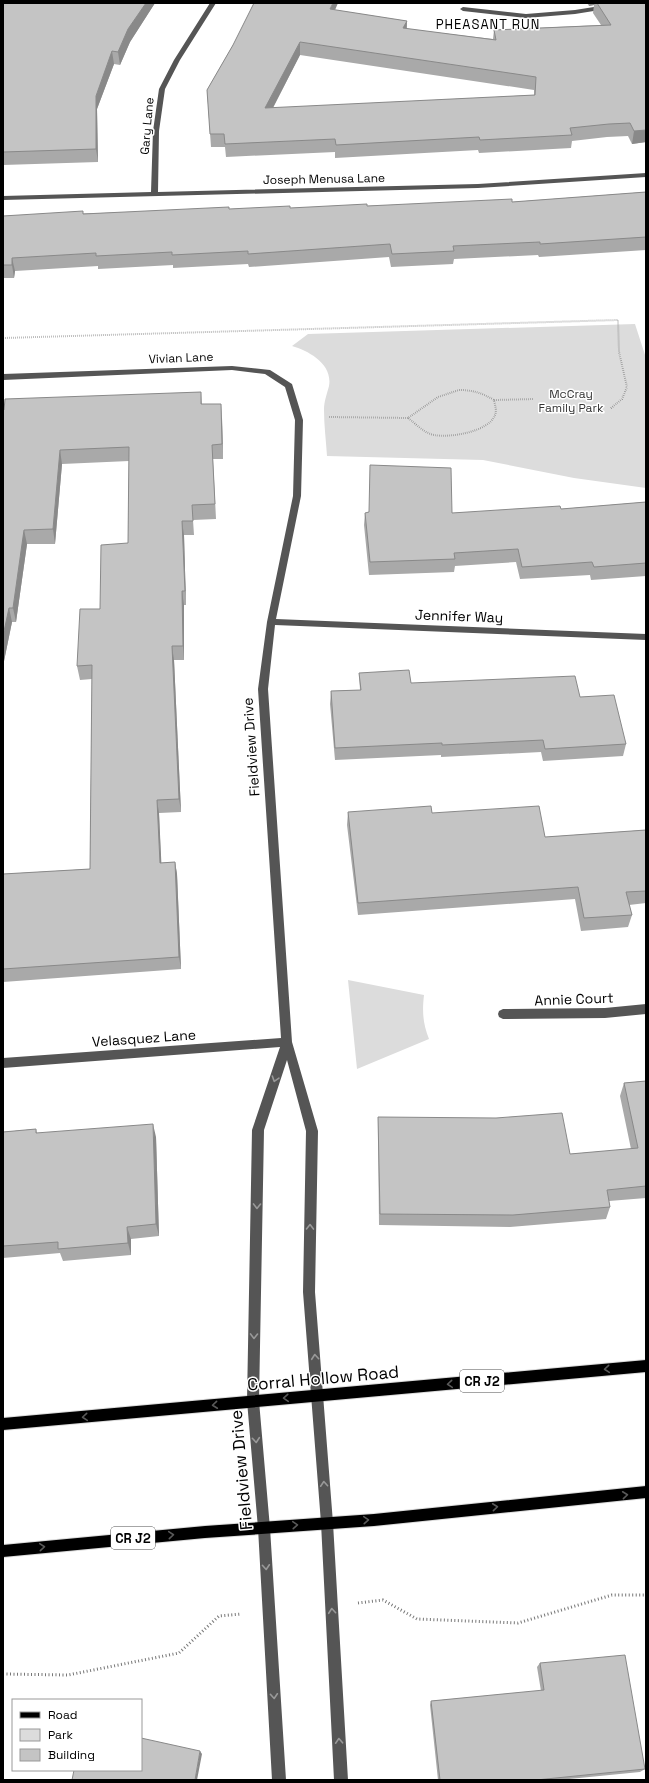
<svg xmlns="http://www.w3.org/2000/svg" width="649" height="1783" viewBox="0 0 649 1783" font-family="'Space Grotesk',sans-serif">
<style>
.green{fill:#dcdcdc}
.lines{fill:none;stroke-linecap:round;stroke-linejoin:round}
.major-casing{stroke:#dbdbdb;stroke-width:2}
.path-far1{stroke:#777;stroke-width:2;stroke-dasharray:0.5 1.5;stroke-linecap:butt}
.path{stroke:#777;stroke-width:3;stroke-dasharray:1 2.5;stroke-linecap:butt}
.minor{fill:#555;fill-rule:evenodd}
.major{fill:#000;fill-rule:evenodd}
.wall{fill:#a9a9a9;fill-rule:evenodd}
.shaded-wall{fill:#898989}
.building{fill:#c4c4c4;stroke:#898989;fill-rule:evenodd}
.oneway{stroke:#999}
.oneway2{stroke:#595959}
.labels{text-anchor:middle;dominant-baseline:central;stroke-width:3;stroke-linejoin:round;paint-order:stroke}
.far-street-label{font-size:12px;fill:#000;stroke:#fff}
.far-park-label{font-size:12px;fill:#333;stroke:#fff}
.far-neighbourhood-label{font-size:13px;letter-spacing:1px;fill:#000;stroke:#fff}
.shield{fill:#fff;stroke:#4c4c4c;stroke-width:1}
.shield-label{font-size:13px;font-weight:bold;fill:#000}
.street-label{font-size:14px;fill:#000;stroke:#fff}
.near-street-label{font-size:17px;fill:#000;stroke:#fff}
</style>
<rect width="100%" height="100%" fill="#fff"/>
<path class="green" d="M 635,324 L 646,358 L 646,488 L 574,478 L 483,460 L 327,456 C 326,441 324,425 324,410 C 324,401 327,394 329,386 C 333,364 309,351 292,346 L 308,334 Z
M 348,980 L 424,995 C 422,1012 423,1024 429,1039 L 357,1069 Z"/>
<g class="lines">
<defs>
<path id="major" d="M 646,1360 L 646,1372 L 3,1430 L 3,1418 Z
M 646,1486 L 646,1498 L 374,1526 L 205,1538 L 3,1557 L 3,1545 L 205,1526 L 374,1514 Z"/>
</defs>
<use href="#major" class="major-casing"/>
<path class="path-far1" d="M 3,338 L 618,320 L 619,352 L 627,387 L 622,399 L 610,409
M 459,390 C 473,390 482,393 494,400 C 495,405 497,411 495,415 C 489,432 449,438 434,435 C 424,433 416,424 408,418 L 438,397 Z
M 494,400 L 534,399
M 329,417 L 408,418"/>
<path class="path" d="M 358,1603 L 383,1600 L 417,1619 L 518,1623 L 612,1595 L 646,1595
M 3,1674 L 68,1675 L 179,1653 L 219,1616 L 241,1614"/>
<path class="minor" d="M 210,3 L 216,3 L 180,60 L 165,89 L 159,131 L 158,192 L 478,184 L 646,173 L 646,177 L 478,188 L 3,200 L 3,196 L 151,192 L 153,131 L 159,89 L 174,60 Z
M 619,3 L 634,3 L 631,5 L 575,14 L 526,18 L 463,11 L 460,9 L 463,7 L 526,14 L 575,10 Z
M 232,366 L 270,370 L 292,384 L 303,420 L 301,496 L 276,619 L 646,634 L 646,640 L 275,625 L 268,689 L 292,1042 L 318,1131 L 315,1292 L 333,1523 L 348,1780 L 334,1780 L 321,1523 L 303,1292 L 306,1131 L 287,1060 L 264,1130 L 259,1401 L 270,1528 L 286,1780 L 272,1780 L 258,1528 L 247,1401 L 252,1130 L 280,1047 L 3,1068 L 3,1058 L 281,1038 L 258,689 L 267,622 L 293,496 L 295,420 L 285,387 L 265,374 L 232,370 L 3,380 L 3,374 Z
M 646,1004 L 646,1014 L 605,1018 L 503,1019 L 499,1017 L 498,1014 L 499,1011 L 503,1009 L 605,1008 Z"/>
<use href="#major" class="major"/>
</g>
<path class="wall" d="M 3,3 L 155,3 L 130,42 L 120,65 L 114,64 L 97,109 L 98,162 L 3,165 Z
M 587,3 L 646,3 L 646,142 L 632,144 L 628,136 L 607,137 L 572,141 L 571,148 L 479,153 L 478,150 L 335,158 L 335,152 L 226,157 L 225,147 L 211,147 L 207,90 L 233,45 L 335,10 L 407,21 L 407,29 L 493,39 L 494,30 L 601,25 L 593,13 L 594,5 L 589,6 ZM 300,55 L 534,90 L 534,95 L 273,108 Z
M 646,192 L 646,250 L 539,257 L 538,255 L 454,259 L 453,264 L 391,267 L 389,257 L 249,267 L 248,264 L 173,268 L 173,265 L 98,269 L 98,266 L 15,271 L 14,278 L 3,278 L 3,216 L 229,209 L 290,208 L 512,202 Z
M 201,392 L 202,404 L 222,418 L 223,459 L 213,459 L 216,519 L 193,520 L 194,535 L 184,535 L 186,605 L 184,605 L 184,660 L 174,660 L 181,812 L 159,813 L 161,863 L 175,862 L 177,874 L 181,969 L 3,982 L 3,874 L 90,869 L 92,679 L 80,680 L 77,666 L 100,609 L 128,543 L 129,461 L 62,464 L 55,544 L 27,544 L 16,622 L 12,622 L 3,666 L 3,410 Z
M 646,502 L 646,576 L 591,580 L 590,575 L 520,579 L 516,562 L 455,566 L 454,572 L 369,575 L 364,525 L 365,513 L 452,513 L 561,509 Z
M 359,673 L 411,683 L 580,697 L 626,744 L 623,756 L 543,761 L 541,752 L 441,757 L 441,755 L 335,760 L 330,704 L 331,691 L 360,690 Z
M 348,812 L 432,813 L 545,837 L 646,830 L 646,903 L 629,905 L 632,915 L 628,927 L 581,931 L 575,899 L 358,915 L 347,825 Z
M 646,1081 L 646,1198 L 609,1201 L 610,1207 L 606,1219 L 510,1227 L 379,1225 L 378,1129 L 378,1117 L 570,1154 L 631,1149 L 620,1096 L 624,1083 Z
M 36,1129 L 37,1133 L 156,1137 L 159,1236 L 131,1239 L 131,1255 L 63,1261 L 60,1253 L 3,1258 L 3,1132 Z
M 540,1663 L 645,1769 L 640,1772 L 559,1780 L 438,1780 L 430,1705 L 431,1701 L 541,1691 L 537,1667 Z"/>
<path class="shaded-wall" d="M 146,3 L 155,3 L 130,42 L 120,65 L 118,52 L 128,29 Z
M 333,3 L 338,3 L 330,22 L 330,9 Z
M 590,3 L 595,3 L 594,5 L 589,6 Z
M 407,21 L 406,34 L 403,28 Z
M 300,42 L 300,55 L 266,121 L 265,108 Z
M 112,51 L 114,64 L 97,109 L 98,162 L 96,149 L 96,96 Z
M 646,130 L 646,142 L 632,144 L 634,131 Z
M 12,258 L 15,271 L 14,278 L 12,265 Z
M 221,404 L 222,418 L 223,459 L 222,444 Z
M 60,450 L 62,464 L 55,544 L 53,529 Z
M 182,521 L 184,535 L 186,605 L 185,591 Z
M 24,530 L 27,544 L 16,622 L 13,608 Z
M 182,591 L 184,605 L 184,660 L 183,646 Z
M 9,608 L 12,622 L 3,666 L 3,636 Z
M 172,646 L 174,660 L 181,812 L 179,799 Z
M 157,800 L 159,813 L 162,876 L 160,863 Z
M 175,862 L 177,874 L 181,969 L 179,957 Z
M 153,1124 L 156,1137 L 159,1236 L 156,1224 Z
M 127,1227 L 131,1239 L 131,1255 L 128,1243 Z
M 200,1751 L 202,1754 L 197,1780 L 195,1780 Z"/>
<path class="building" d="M 3,3 L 146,3 L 128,29 L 118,52 L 112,51 L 96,96 L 96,149 L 3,152 Z
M 254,3 L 333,3 L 330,9 L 407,21 L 403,28 L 496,40 L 494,30 L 611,25 L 597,3 L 646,3 L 646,130 L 634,131 L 630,123 L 609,124 L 570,128 L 572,135 L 480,140 L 479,137 L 336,145 L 335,139 L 225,144 L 224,134 L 210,134 L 207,90 L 233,45 ZM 300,42 L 536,77 L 535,95 L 265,108 Z
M 646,192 L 646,237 L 540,244 L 540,242 L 453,246 L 454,251 L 392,254 L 390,244 L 248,254 L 248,251 L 172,255 L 172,252 L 96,256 L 96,253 L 12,258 L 12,265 L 3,265 L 3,216 L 83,211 L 83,214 L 229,207 L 229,209 L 290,206 L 290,208 L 367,204 L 367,206 L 512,199 L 512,202 Z
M 201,392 L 201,404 L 221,404 L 222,444 L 212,445 L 215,504 L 192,505 L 193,521 L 182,521 L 185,591 L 182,591 L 183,646 L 172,646 L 179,799 L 157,800 L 160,863 L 175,862 L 179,957 L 3,969 L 3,874 L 90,869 L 92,665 L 77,666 L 80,609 L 100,609 L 101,545 L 128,543 L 129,447 L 60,450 L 53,529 L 24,530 L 13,608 L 9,608 L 3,636 L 3,410 L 4,410 L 5,399 Z
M 370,465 L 451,468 L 452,513 L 560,506 L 561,509 L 646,502 L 646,563 L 594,567 L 592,562 L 522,567 L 518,549 L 454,553 L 455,559 L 370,562 L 365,513 L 369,512 Z
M 409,670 L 411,683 L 575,676 L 580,697 L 614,695 L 626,744 L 545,749 L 543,740 L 442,745 L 442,743 L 335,748 L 331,691 L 361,690 L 359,673 Z
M 431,806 L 432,813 L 539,806 L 545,837 L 646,830 L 646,891 L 626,892 L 632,915 L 584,918 L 578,887 L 358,903 L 348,812 Z
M 646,1081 L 646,1186 L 607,1190 L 610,1207 L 513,1215 L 380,1214 L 378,1117 L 496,1118 L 562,1113 L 570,1154 L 638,1148 L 624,1083 Z
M 153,1124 L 156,1224 L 127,1227 L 128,1243 L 58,1249 L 58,1242 L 3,1246 L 3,1132 L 36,1129 L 36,1133 Z
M 625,1655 L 645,1769 L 536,1780 L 440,1780 L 431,1701 L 544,1690 L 540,1663 Z
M 141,1738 L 200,1751 L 195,1780 L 72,1780 L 74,1770 L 141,1770 Z"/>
<defs><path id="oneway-chevron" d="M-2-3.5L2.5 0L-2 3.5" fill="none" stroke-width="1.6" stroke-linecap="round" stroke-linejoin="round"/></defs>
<g class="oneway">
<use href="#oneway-chevron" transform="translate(275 1079) rotate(108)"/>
<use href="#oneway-chevron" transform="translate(257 1206) rotate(91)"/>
<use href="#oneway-chevron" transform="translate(310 1227) rotate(-89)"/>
<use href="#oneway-chevron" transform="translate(254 1336) rotate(91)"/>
<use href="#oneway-chevron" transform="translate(315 1357) rotate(-95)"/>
<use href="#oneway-chevron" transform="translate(256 1440) rotate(85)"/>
<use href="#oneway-chevron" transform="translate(324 1484) rotate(-94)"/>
<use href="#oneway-chevron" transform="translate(266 1567) rotate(86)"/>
<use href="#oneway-chevron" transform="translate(332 1611) rotate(-95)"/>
<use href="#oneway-chevron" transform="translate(274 1696) rotate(86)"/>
<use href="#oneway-chevron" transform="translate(339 1741) rotate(-93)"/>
</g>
<g class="oneway2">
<use href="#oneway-chevron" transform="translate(607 1369) rotate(175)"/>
<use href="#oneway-chevron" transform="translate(450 1384) rotate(175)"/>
<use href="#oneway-chevron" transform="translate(286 1398) rotate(176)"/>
<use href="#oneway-chevron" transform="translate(215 1405) rotate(174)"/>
<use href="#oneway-chevron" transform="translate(85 1417) rotate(175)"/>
<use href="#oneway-chevron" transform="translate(625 1495) rotate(-6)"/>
<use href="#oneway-chevron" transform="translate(495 1507) rotate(-6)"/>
<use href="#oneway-chevron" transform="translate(366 1520) rotate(-4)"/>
<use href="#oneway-chevron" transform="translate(295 1525) rotate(-4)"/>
<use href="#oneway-chevron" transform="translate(171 1535) rotate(-5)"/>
<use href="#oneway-chevron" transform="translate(42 1547) rotate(-5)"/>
</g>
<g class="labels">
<g class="far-street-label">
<text transform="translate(147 126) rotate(-85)">Gary Lane</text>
<text transform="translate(324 179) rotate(-1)">Joseph Menusa Lane</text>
<text transform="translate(181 358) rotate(-2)">Vivian Lane</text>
</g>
<g class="far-park-label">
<text x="571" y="394">McCray<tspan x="571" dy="14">Family Park</tspan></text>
</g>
<g class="far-neighbourhood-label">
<text x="488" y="24">PHEASANT RUN</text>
</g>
<g class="shield">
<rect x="460" y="1370" width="44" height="22" rx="3"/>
<rect x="111" y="1527" width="44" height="22" rx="3"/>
</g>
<g class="shield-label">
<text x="482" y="1381">CR J2</text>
<text x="133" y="1538">CR J2</text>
</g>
<g class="street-label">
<text transform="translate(459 616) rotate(2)">Jennifer Way</text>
<text transform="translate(251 747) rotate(-94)">Fieldview Drive</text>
<text transform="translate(574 999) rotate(-2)">Annie Court</text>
<text transform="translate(144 1038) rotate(-4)">Velasquez Lane</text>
</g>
<g class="near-street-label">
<text transform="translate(323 1378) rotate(-5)">Corral Hollow Road</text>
<text transform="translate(241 1470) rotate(-95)">Fieldview Drive</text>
</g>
</g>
<rect width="649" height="1783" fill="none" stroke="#000000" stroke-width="8"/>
<rect x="12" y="1699" width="130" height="72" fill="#ffffff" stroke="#999999"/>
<rect x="20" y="1712" width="20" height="6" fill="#000000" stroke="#999999"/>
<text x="48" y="1719" font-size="12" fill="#000000">Road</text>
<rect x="20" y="1729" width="20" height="12" fill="#dcdcdc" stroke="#999999"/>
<text x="48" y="1739" font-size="12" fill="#000000">Park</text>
<rect x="20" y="1749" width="20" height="12" fill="#c4c4c4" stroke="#999999"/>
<text x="48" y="1759" font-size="12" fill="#000000">Building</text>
</svg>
